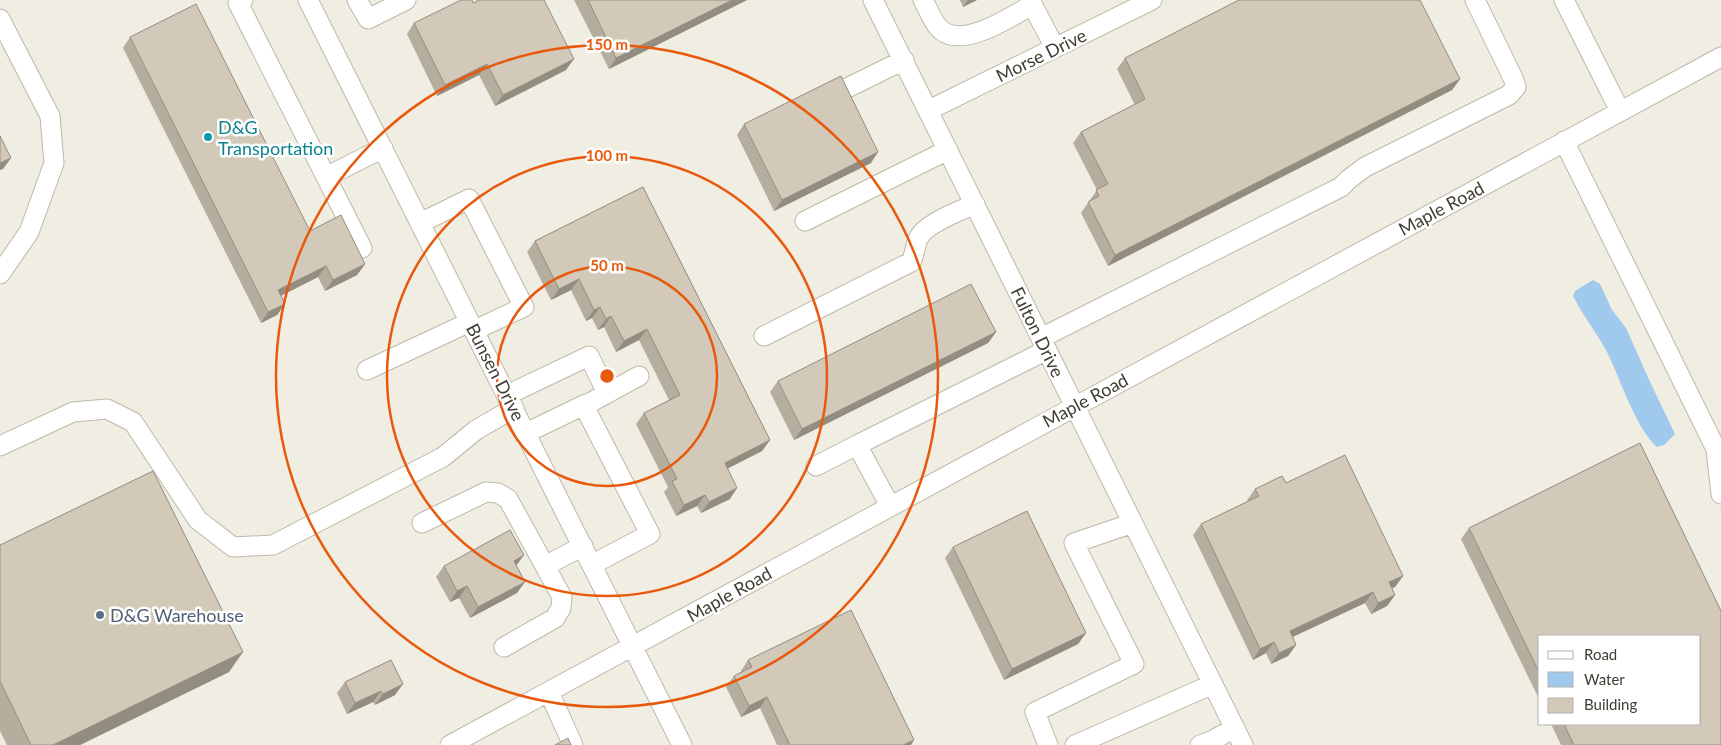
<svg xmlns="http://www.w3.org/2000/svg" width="1721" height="745" viewBox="0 0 1721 745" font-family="Lato,sans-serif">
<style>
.water{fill:#9fcaed}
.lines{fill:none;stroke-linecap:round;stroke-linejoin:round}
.minor-casing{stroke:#beb8a8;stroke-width:21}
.minor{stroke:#fff;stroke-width:19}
.wall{fill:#b5ad9e}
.shaded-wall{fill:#938d81}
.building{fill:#d2c9b8;stroke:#938d81}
.ring{fill:none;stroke:#e8590c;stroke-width:2.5}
.culture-dot{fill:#0f9aa8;stroke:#fff;stroke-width:2}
.service-dot{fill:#5c6f8a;stroke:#fff;stroke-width:2}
.labels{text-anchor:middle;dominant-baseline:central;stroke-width:5;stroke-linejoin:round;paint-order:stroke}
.street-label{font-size:18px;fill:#423d33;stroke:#fff}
.culture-label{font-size:18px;fill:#0d838f;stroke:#fff;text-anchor:start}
.service-label{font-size:18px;fill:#4e5e75;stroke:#fff;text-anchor:start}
.centre{fill:#e8590c;stroke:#fff;stroke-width:2.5}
.ring-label{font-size:15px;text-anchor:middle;font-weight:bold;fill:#e8590c;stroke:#fff;stroke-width:5;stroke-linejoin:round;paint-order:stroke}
</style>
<rect width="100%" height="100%" fill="#f0ede2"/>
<path class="water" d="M 1593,280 L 1600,284 L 1612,310 L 1626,328 L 1651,384 L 1675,434 L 1664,445 L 1657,447 C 1635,427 1621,380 1607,352 C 1597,333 1583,316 1573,296 L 1575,291 Z"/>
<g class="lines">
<defs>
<path id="minor" d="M 243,0 L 238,3 L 362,248
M 308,0 L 682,745
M 357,0 L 368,19 L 406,0
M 873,0 L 1243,745
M 923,0 C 928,9 932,20 938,27 C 959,52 1010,17 1032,5
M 1030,0 L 1055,48
M 1564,0 L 1620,111
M 0,19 L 50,116 L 54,163 L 29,232 L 0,274
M 847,88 L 904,60
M 929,110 L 1152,0
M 1564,141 L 1716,449 L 1721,494
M 326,177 L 383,148
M 805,221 L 948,150
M 420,223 L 469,199 L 524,307 L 475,330
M 764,336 L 911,262 C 915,254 915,246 918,239 C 925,223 960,211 975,204
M 1041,338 L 1341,187 L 1349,179 L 1365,167 L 1509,95 L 1516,87 L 1513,78 L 1475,0
M 367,370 L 470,322
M 507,395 L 589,356 L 607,393
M 526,433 L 586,404
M 0,446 L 73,412 L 107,409 L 133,422 L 198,520 L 233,547 L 273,545 L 443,457 L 476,430 L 514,408
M 816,466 L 857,445
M 890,506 L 857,445 L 1047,350
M 422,523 L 486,492 L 498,493 L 508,499 L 562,597 L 561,608 L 555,618 L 504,647
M 593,564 L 650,534 L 584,406 L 639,376
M 545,566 L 583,546
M 549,692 L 573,745
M 450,745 L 1721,57
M 1048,745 L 1035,712 L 1134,664 L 1074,543 L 1133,523
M 1075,745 L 1213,684
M 1200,745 L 1211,741 L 1235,728"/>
</defs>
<use href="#minor" class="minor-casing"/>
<use href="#minor" class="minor"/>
</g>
<path class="wall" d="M 574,0 L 747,0 L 609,69 Z
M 960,0 L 977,0 L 963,7 Z
M 473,3 L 566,70 L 495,106 L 479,75 L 437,96 L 407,34 L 414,23 Z
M 130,37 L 310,231 L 365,264 L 357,275 L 325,291 L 318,277 L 281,296 L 285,304 L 277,315 L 261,323 L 123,48 Z
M 1125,58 L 1460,79 L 1452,90 L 1108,266 L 1081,213 L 1097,190 L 1073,143 L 1081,132 L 1135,105 L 1117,69 Z
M 744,124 L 871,163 L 774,211 L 737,135 Z
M 643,187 L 770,440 L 762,451 L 728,468 L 730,499 L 701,513 L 697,506 L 676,516 L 664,492 L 668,487 L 636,424 L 644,413 L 669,400 L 639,340 L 616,352 L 604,327 L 598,330 L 592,318 L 586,321 L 571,290 L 551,300 L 527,252 L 535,241 Z
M 996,332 L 988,343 L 794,440 L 770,392 L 778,381 Z
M 1640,443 L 1721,611 L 1721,745 L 1561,745 L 1551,724 L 1700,724 L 1700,636 L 1540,636 L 1540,701 L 1461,539 L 1469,528 Z
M 1286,483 L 1403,576 L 1395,587 L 1392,588 L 1395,595 L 1387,606 L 1371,614 L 1365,603 L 1292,637 L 1296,645 L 1288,656 L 1271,664 L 1266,653 L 1253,660 L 1193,535 L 1201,524 L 1248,501 L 1247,500 L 1255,489 Z
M 0,545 L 229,672 L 80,745 L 7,745 L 0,731 Z
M 953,547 L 1086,633 L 1078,644 L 1004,680 L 945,558 Z
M 444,566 L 517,566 L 517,593 L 470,618 L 459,598 L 450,602 L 436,577 Z
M 391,660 L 395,695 L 375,705 L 373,702 L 347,714 L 337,693 L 345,682 Z
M 748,660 L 911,745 L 777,745 L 760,708 L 741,717 L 726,687 L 734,676 L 741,672 L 741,671 Z"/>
<path class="shaded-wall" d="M 732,0 L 747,0 L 609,69 L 616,58 Z
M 968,0 L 977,0 L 963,7 Z
M 574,59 L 566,70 L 495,106 L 503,95 Z
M 487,64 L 479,75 L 437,96 L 445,85 Z
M 1460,79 L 1452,90 L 1108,266 L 1115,255 Z
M 878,152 L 871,163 L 774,211 L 782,200 Z
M 11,158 L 3,169 L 0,170 L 0,163 Z
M 365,264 L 357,275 L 325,291 L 333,280 Z
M 326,266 L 318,277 L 270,301 L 278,290 Z
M 579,279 L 571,290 L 551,300 L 559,289 Z
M 285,304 L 277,315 L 261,323 L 268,312 Z
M 600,307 L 592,318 L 586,321 L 594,310 Z
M 611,316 L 604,327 L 598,330 L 606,319 Z
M 647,329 L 639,340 L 616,352 L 624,341 Z
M 996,332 L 988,343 L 794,440 L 802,429 Z
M 770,440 L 762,451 L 717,474 L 725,463 Z
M 737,488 L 730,499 L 701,513 L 709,502 Z
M 705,495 L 697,506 L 676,516 L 684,505 Z
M 524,555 L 516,566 L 514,561 Z
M 1403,576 L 1395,587 L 1381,594 L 1389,582 Z
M 525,582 L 517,593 L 470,618 L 478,607 Z
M 467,586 L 459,598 L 450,602 L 457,591 Z
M 1373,592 L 1365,603 L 1282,642 L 1290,631 Z
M 1395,595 L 1387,606 L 1371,614 L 1378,603 Z
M 1086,633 L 1078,644 L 1004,680 L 1012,669 Z
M 1274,642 L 1266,653 L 1253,660 L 1260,649 Z
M 1296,645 L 1288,656 L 1271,664 L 1279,653 Z
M 243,652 L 229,672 L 80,745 L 53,745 Z
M 403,684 L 395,695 L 375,705 L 383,694 Z
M 381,691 L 373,702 L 347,714 L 355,703 Z
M 767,697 L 760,708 L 741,717 L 749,706 Z
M 914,740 L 911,745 L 903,745 Z"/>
<path class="building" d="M 461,0 L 472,0 L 473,3 L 479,0 L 544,0 L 574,59 L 503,95 L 487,64 L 445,85 L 414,23 Z
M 588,0 L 732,0 L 616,58 Z
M 1239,0 L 1420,0 L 1460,79 L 1115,255 L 1088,202 L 1099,196 L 1096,190 L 1108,184 L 1081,132 L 1145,99 L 1125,58 Z
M 196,4 L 310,231 L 341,215 L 365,264 L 333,280 L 326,266 L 278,290 L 285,304 L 268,312 L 130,37 Z
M 841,76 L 878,152 L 782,200 L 744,124 Z
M 0,136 L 11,158 L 0,163 Z
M 643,187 L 770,440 L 725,463 L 737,488 L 709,502 L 705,495 L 684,505 L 672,481 L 677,479 L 644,413 L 680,395 L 647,329 L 624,341 L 611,316 L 606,319 L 600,307 L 594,310 L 579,279 L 559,289 L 535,241 Z
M 971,284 L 996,332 L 802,429 L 778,381 Z
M 1640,443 L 1721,611 L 1721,745 L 1574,745 L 1564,724 L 1700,724 L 1700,636 L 1540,636 L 1540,674 L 1469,528 Z
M 1345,455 L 1403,576 L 1389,582 L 1395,595 L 1378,603 L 1373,592 L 1290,631 L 1296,645 L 1279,653 L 1274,642 L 1260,649 L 1201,524 L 1259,496 L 1255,489 L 1282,476 L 1286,483 Z
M 153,471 L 243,652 L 53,745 L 31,745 L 0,681 L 0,545 Z
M 1027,511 L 1086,633 L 1012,669 L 953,547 Z
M 510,530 L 524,555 L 514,561 L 525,582 L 478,607 L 467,586 L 457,591 L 444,566 Z
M 851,610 L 914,740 L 903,745 L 790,745 L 767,697 L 749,706 L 734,676 L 752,667 L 748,660 Z
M 391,660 L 403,684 L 383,694 L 381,691 L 355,703 L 345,682 Z
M 568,738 L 571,745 L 555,745 Z"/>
<g class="ring">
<circle cx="607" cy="376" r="110"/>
<circle cx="607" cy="376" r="220"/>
<circle cx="607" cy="376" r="331"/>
</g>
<circle class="culture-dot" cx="208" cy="137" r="5"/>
<circle class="service-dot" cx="100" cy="615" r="5"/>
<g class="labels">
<g class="street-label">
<text transform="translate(1041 55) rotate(-26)">Morse Drive</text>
<text transform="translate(1441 208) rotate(-28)">Maple Road</text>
<text transform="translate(1038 332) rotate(64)">Fulton Drive</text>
<text transform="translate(496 372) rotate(63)">Bunsen Drive</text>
<text transform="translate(1085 400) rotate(-28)">Maple Road</text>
<text transform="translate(729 594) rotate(-29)">Maple Road</text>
</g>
<g class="culture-label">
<text x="218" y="127">D&amp;G<tspan x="218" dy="21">Transportation</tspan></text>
</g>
<g class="service-label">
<text x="110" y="615">D&amp;G Warehouse</text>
</g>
</g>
<circle cx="607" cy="376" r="8" class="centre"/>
<g class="ring-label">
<text x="607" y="50">150 m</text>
<text x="607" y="161">100 m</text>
<text x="607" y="271">50 m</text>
</g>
<rect x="1538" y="635" width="162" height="90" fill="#ffffff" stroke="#b3b1ad"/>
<rect x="1548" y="651" width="25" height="8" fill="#ffffff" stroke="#b3b1ad"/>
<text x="1584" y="660" font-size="15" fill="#423d33">Road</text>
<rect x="1548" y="672" width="25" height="15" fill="#9fcaed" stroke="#b3b1ad"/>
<text x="1584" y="685" font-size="15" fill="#423d33">Water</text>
<rect x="1548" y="698" width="25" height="15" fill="#d2c9b8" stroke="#b3b1ad"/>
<text x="1584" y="710" font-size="15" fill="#423d33">Building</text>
</svg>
